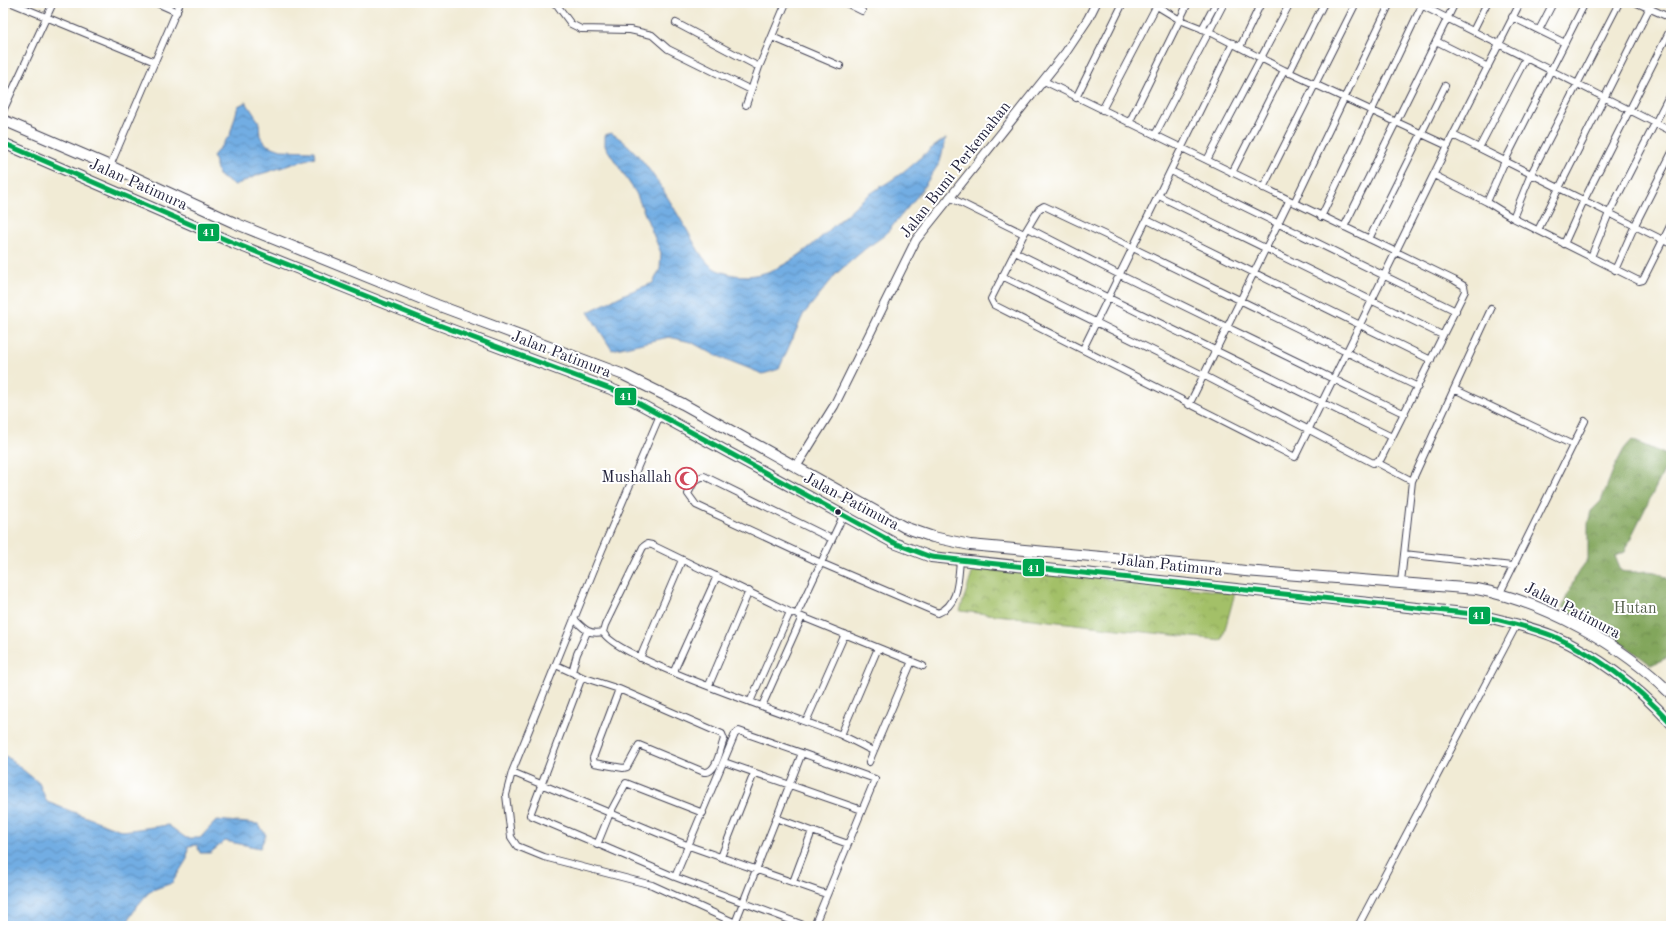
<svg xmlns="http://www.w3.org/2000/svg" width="1674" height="929" viewBox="0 0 1674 929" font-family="'Old Standard TT',serif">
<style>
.forest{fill:url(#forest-crowns);stroke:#52644c}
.park{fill:url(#park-crowns);stroke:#627151}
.water{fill:url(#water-waves);stroke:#4a688f}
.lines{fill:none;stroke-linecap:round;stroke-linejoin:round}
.minor-casing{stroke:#414052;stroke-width:8}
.tertiary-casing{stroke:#414052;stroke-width:10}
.trunk-casing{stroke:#414052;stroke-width:12}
.minor{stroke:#fff;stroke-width:6}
.tertiary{stroke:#fff;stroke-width:8}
.trunk{stroke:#fff;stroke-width:10}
.bus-1-casing{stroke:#fff;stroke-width:8}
.bus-1{stroke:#00a651;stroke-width:5}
.bus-dot{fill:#22223b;stroke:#fff;stroke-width:1.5}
.labels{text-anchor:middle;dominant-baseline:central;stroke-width:4;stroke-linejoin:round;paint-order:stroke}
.street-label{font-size:16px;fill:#22223b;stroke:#fff}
.poi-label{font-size:16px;fill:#22223b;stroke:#fff;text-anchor:end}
.park-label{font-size:16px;fill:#56614d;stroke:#fff}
.line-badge{stroke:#fff;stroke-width:1.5}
.badge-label{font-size:11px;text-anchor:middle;font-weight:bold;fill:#fff}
</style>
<defs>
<pattern id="forest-crowns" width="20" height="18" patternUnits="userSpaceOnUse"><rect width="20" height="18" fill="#82a65c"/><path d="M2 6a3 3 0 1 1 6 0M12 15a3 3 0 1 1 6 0" fill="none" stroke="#6a874d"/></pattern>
<pattern id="park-crowns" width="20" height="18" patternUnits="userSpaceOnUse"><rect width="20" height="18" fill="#a3c067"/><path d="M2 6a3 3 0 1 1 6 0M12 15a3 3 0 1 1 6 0" fill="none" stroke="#849c56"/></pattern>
<pattern id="water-waves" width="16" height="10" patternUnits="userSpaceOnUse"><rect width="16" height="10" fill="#72ade3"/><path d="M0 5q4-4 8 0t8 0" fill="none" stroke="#5d8cb9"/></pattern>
</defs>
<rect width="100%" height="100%" fill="#fff"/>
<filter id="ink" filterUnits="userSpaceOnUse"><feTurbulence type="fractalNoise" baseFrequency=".025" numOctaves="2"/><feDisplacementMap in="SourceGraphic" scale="8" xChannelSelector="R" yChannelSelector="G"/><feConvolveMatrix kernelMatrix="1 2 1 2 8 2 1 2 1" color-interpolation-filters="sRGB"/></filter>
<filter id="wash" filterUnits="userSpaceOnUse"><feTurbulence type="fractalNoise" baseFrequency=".012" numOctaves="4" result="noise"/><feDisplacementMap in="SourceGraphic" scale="16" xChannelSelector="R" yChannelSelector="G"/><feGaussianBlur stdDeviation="0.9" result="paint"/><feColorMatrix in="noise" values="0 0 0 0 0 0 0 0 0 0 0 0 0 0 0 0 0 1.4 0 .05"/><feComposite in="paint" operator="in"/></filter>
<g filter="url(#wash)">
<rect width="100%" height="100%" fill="#f1ebd5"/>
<path class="forest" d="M 1632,440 L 1671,457 L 1632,535 L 1625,552 L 1615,556 L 1621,571 C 1643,575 1653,564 1671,582 L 1671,656 L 1651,665 L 1604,629 L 1562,607 L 1577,574 L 1588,559 L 1588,523 L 1591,511 L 1601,501 L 1614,468 L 1624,449 Z"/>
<path class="park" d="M 975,564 L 1235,593 L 1222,640 C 1134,632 1048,620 960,611 Z"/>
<path class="water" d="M 246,102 L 259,122 L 260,136 L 267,145 L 281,150 L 314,151 L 315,157 L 261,174 L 235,185 L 219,176 L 213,156 L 230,135 L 238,106 Z
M 611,133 C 642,149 669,200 687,230 C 694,242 702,261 715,269 C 718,271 723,272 726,273 C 781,290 828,227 866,197 C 876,189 888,183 899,175 C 915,163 929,149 946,138 L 940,162 L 919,194 L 885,235 L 865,249 L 837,273 L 803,315 L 779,369 L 763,374 L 715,355 L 691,342 L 669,337 L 612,350 L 588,312 L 627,293 L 653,283 L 660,269 L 661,253 L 636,193 L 605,146 L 605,135 Z
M 6,756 L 39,783 L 47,802 L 123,831 L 168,825 L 186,838 L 200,838 L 217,820 L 258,824 L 266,835 L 260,848 L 225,841 L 210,853 L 200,853 L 197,845 L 188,846 L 187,859 L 172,883 L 150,891 L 137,906 L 125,926 L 3,926 L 3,757 Z"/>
</g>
<g filter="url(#ink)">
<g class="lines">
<defs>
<path id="minor" d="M 12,3 L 155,62
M 157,3 L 177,12
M 553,3 L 557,5 L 571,24 L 581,29 L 630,30 L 652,35 L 668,49 L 751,90
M 846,3 L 862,11
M 1152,3 L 1180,20 L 1208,31 L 1284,70 L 1448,146
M 1417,3 L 1671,131
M 1637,3 L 1671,18
M 1512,17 L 1565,43
M 676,23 L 759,67
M 1202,29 L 1216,3
M 1539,30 L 1553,3
M 1473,31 L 1487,3
M 772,37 L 840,66
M 1436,41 L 1488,67
M 1240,47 L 1261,3
M 1289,73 L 1324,3
M 1076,98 L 1123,3
M 746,105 L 759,67 L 786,3
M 1102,110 L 1158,3
M 3,111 L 53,3
M 1129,123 L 1188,3
M 1155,135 L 1224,3
M 1453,135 L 1671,244
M 1479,148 L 1526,58
M 1207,160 L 1290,3
M 110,166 L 180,3
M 1171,171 L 1456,311
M 1232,173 L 1284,70
M 1434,175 L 1487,202 L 1505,161 L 1585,3
M 1263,188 L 1356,3
M 1159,196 L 1442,335
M 949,197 L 1024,234
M 1487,202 L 1513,218 L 1639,281 L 1643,280 L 1671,224
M 1294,203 L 1390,3
M 1321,217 L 1423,3
M 1513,218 L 1531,174 L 1619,3
M 1147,220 L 1431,360
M 1344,227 L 1455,3
M 1028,228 L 1120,275 L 1405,414
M 1538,230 L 1652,3
M 1369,239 L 1445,86
M 1564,244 L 1584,200 L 1671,28
M 1015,252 L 1392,437
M 1591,257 L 1609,213 L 1671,92
M 1615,270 L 1635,225 L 1671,154
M 1002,276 L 1203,375 L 1373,463 L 1381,459 L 1465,291 L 1464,286 L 1454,280 L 1044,81
M 1083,349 L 1233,43
M 1418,387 L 1133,248 L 1044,206 L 1039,209 L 1024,234 L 991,299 L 994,305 L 1295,457 C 1348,350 1401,243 1453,135 L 1520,3
M 1454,389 L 1491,309
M 1189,405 L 1289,201
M 660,415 L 602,550 L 512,772 L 506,795 L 511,837 L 517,846 L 544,857 L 652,885 L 742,926
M 1573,445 L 1585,421
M 1376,462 L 1412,481
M 832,539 L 704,476 L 695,480 L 688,494 L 696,505 L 821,563 L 938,613 C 959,605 958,580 960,560
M 1404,554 L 1512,566
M 1401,582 L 1412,481 L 1454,389 L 1573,445 L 1500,593
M 797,614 L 843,516
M 575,620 C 584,629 589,635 603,632
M 640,658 L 682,560
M 556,665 L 582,677 L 619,689 L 722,734 L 724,739 C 720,748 717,774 704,772 L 639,745 L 627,767 L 623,768 L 594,763 L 593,758 L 619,689
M 674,671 L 717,576
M 572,672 L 577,654 L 587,632
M 582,677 L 530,815 L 675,877
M 709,685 L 749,591
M 750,702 L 790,612
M 762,706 L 802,617
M 806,722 L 845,634
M 841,735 L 878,648
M 873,751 C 863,746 852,740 841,735 C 802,719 617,660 603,632 L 605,625 L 643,547 L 647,544 L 652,545 L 790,612 L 923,666
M 724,762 L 862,810
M 869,762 L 912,661
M 512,772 L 689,846 L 826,894
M 776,818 L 848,844
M 597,845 L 610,813 L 626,783 L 703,813
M 721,857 L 754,773
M 793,882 L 812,831
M 735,923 L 802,753
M 806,926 L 675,877 L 735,734 L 739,731 L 875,779 L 814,926
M 1358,926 L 1517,624"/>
<path id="tertiary" d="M 796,467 L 834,406 L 916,240 L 1066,52 L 1088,19 L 1096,3"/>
<path id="trunk" d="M 3,120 L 110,166 L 237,224 L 437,305 L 624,375 L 683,404 L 904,527 L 933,537 L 970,545 L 1212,567 L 1245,571 L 1477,589 C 1545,602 1623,645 1671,694
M 3,143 L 229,241 L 431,322 L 616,391 L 894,543 L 931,557 L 1474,614 C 1500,620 1528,626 1553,636 C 1599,656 1638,687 1671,723"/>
</defs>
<use href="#minor" class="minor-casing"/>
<use href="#tertiary" class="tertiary-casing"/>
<use href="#trunk" class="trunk-casing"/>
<use href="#minor" class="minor"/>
<use href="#tertiary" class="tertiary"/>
<use href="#trunk" class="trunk"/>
<defs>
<path id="bus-1" d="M 3,143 L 229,241 L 431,322 L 616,391 L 894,543 L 931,557 L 1474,614 C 1500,620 1528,626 1553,636 C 1599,656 1638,687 1671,723"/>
</defs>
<use href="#bus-1" class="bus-1-casing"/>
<use href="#bus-1" class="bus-1"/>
</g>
</g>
<defs>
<symbol id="mosque-ring" viewBox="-11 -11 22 22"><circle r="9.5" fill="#fff" stroke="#d1495b" stroke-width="1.5"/><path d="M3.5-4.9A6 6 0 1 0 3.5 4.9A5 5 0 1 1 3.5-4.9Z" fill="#d1495b"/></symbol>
</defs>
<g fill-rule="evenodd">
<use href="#mosque-ring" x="674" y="466" width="25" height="25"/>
</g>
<circle class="bus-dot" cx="838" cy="512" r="3.5"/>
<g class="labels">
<g class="street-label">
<text transform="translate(956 170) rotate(-52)">Jalan Bumi Perkemahan</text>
<text transform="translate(138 185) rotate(24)">Jalan Patimura</text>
<text transform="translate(561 355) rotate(21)">Jalan Patimura</text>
<text transform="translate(851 502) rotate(28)">Jalan Patimura</text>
<text transform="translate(1170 566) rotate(6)">Jalan Patimura</text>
<text transform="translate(1572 611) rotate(27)">Jalan Patimura</text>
</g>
<g class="poi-label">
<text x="672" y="478">Mushallah</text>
</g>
<g class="park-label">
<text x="1635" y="609">Hutan</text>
</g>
</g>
<g class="line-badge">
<rect x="197" y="223" width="23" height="19" rx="4" fill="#00a651"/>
<rect x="614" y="387" width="23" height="19" rx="4" fill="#00a651"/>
<rect x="1022" y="558" width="23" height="19" rx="4" fill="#00a651"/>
<rect x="1468" y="606" width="23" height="19" rx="4" fill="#00a651"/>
</g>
<g class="badge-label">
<text x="209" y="236">41</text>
<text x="626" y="400">41</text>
<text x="1034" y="572">41</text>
<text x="1479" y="619">41</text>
</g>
<rect width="1674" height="929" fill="none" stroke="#fff" stroke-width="16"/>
</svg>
